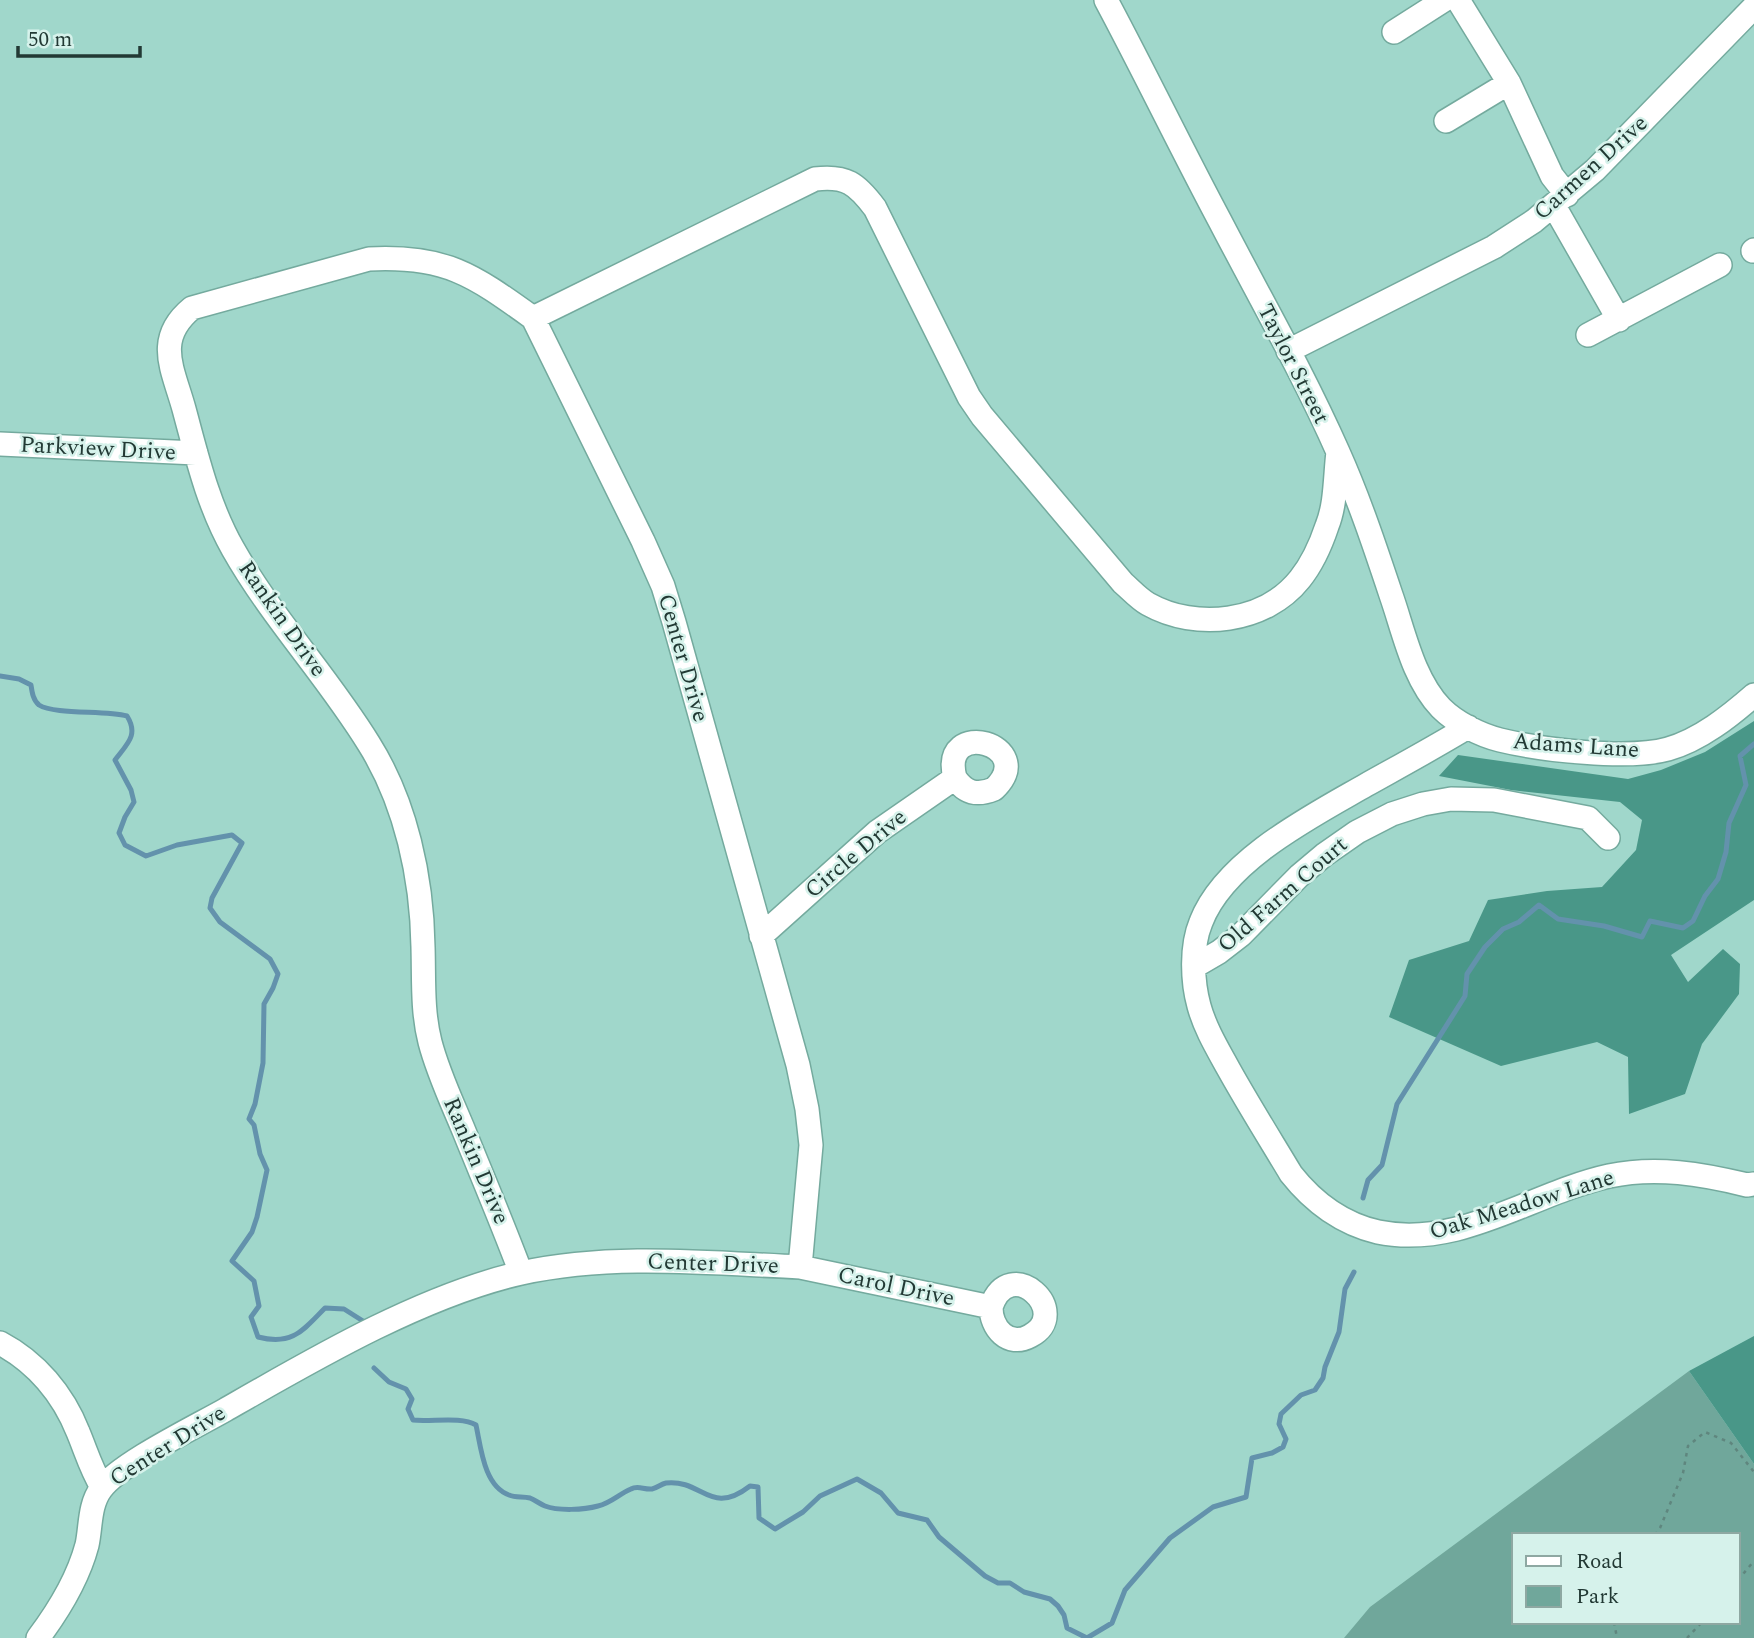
<svg xmlns="http://www.w3.org/2000/svg" width="1754" height="1638" viewBox="0 0 1754 1638" font-family="Spectral,serif">
<style>
.green{fill:#70a79b;fill-rule:evenodd}
.forest{fill:#499788}
.lines{fill:none;stroke-linecap:round;stroke-linejoin:round}
.stream{stroke:#6392ac;stroke-width:5}
.minor-casing{stroke:#74aa9e;stroke-width:26}
.path{stroke:#5f867e;stroke-width:2.5;stroke-dasharray:3.5 5;stroke-linecap:butt}
.minor{stroke:#fff;stroke-width:23}
.labels{text-anchor:middle;dominant-baseline:central;stroke-width:5;stroke-linejoin:round;paint-order:stroke}
.street-label{font-size:23px;fill:#223934;stroke:#d6f2eb}
</style>
<rect width="100%" height="100%" fill="#a0d7cb"/>
<path class="green" d="M 1689,1371 L 1754,1464 L 1754,1638 L 1344,1638 L 1370,1607 ZM 1514,1535 L 1738,1535 L 1738,1622 L 1514,1622 Z"/>
<path class="forest" d="M 1754,721 L 1754,900 L 1671,955 L 1688,982 L 1723,949 L 1740,964 L 1739,994 L 1702,1044 L 1685,1094 L 1629,1114 L 1628,1057 L 1597,1042 L 1501,1066 L 1389,1017 L 1409,960 L 1469,941 L 1488,900 L 1547,891 L 1602,887 L 1636,850 L 1642,820 L 1620,802 L 1511,790 L 1439,776 L 1458,755 L 1628,779 L 1661,770 L 1705,752 Z
M 1754,1336 L 1754,1464 L 1689,1371 Z"/>
<g class="lines">
<path class="stream" d="M 0,676 L 19,679 L 31,685 C 32,692 33,700 39,705 C 55,715 105,710 127,716 C 139,735 127,744 115,760 L 131,790 L 134,802 L 125,817 L 119,833 L 125,845 L 146,856 L 177,845 L 232,835 L 242,843 L 212,898 L 210,908 L 220,922 L 270,959 L 278,974 L 273,988 L 264,1004 L 263,1063 L 255,1104 L 249,1119 L 254,1125 L 260,1154 L 267,1170 L 257,1217 L 252,1232 L 232,1261 L 254,1281 L 259,1306 L 251,1317 L 258,1337 C 293,1346 303,1330 325,1308 L 344,1309 L 363,1321
M 1363,1198 L 1368,1180 L 1382,1165 L 1397,1104 L 1465,996 L 1467,974 L 1485,947 L 1503,929 L 1519,922 L 1539,905 L 1558,919 L 1604,926 L 1642,937 L 1650,921 L 1683,928 L 1693,921 L 1705,896 L 1718,879 L 1726,852 L 1729,823 L 1746,785 L 1740,756 L 1754,744
M 374,1368 L 389,1382 L 406,1389 L 412,1399 L 408,1409 L 413,1420 C 432,1422 461,1416 476,1425 C 481,1448 484,1486 509,1495 C 516,1498 523,1496 530,1498 C 535,1500 540,1504 545,1506 C 558,1511 584,1510 598,1506 C 611,1503 619,1494 631,1489 C 638,1485 644,1490 652,1489 C 657,1488 661,1484 666,1483 C 703,1479 710,1517 750,1486 L 758,1487 L 759,1518 L 775,1529 L 803,1512 L 820,1496 L 857,1479 L 881,1493 L 898,1513 L 927,1520 L 939,1537 L 985,1576 L 998,1583 L 1010,1583 L 1024,1592 L 1050,1599 L 1058,1606 L 1064,1615 L 1067,1628 L 1087,1638 L 1112,1623 L 1125,1590 L 1170,1538 L 1213,1507 L 1246,1497 L 1252,1458 L 1272,1453 L 1283,1447 L 1286,1439 L 1279,1424 L 1281,1414 L 1301,1395 L 1315,1390 L 1323,1378 L 1325,1367 L 1339,1332 L 1345,1289 L 1354,1272"/>
<defs>
<path id="minor" d="M 1106,0 C 1145,73 1181,148 1220,221 C 1260,298 1303,373 1338,452 C 1359,499 1375,547 1391,595 C 1404,632 1413,679 1441,708 C 1456,723 1480,735 1500,740 C 1541,750 1629,760 1668,749 C 1700,740 1730,716 1754,695
M 1458,0 L 1509,83 L 1552,176 L 1567,195
M 1394,32 L 1444,0
M 1446,121 L 1509,83
M 1554,206 L 1619,320
M 1753,251 L 1754,250
M 1588,335 L 1720,265
M 1288,351 L 1494,247 L 1534,221 L 1595,170 L 1754,7
M 0,444 L 196,453
M 1468,727 C 1435,747 1400,766 1366,785 C 1312,816 1225,860 1201,922 C 1191,946 1192,981 1199,1006 C 1205,1028 1217,1048 1228,1068 C 1248,1104 1270,1139 1291,1174 C 1313,1202 1343,1224 1378,1232 C 1460,1249 1532,1193 1609,1176 C 1656,1166 1702,1174 1747,1185 L 1754,1184
M 761,936 L 877,832 L 955,778 C 965,793 977,796 994,789 C 1040,745 939,716 955,778
M 1195,966 L 1219,952 L 1241,935 L 1299,876 L 1324,855 L 1357,832 L 1392,814 L 1423,804 L 1451,799 L 1494,800 L 1588,818 L 1608,838
M 800,1267 L 991,1307 C 991,1328 1008,1348 1030,1336 C 1074,1313 1010,1252 991,1307
M 521,1273 C 503,1225 483,1178 464,1131 C 452,1102 438,1073 430,1042 C 422,1011 424,979 423,947 C 422,878 406,803 369,744 C 328,677 272,618 233,549 C 208,505 197,457 184,409 C 173,369 154,339 192,308 L 369,259 C 446,255 473,275 533,318
M 0,1343 C 36,1362 63,1394 78,1432 C 86,1451 91,1469 102,1487
M 38,1638 C 59,1610 78,1579 87,1545 C 91,1527 89,1505 101,1489 C 119,1464 195,1427 225,1410 C 314,1359 421,1296 521,1273 C 613,1253 708,1263 800,1267 L 811,1145 L 807,1109 L 798,1065 L 674,622 L 663,586 L 643,541 L 533,318 L 815,179 C 846,175 857,184 875,208 L 969,397 L 982,416 L 1123,583 C 1131,590 1139,599 1148,604 C 1196,631 1265,623 1300,579 C 1312,564 1321,544 1327,526 C 1336,504 1335,476 1338,452"/>
</defs>
<use href="#minor" class="minor-casing"/>
<path class="path" d="M 1655,1535 L 1660,1528 L 1683,1473 L 1688,1446 L 1705,1432 L 1731,1443 L 1754,1472
M 1738,1580 L 1754,1561
M 1614,1622 L 1617,1638
M 1687,1638 L 1702,1622"/>
<use href="#minor" class="minor"/>
</g>
<g class="labels">
<g class="street-label">
<text transform="translate(1591 168) rotate(-42)">Carmen Drive</text>
<text transform="translate(1293 364) rotate(63)">Taylor Street</text>
<text transform="translate(98 449) rotate(3)">Parkview Drive</text>
<text transform="translate(282 619) rotate(55)">Rankin Drive</text>
<text transform="translate(683 658) rotate(74)">Center Drive</text>
<text transform="translate(1576 746) rotate(4)">Adams Lane</text>
<text transform="translate(856 854) rotate(-40)">Circle Drive</text>
<text transform="translate(1283 895) rotate(-41)">Old Farm Court</text>
<text transform="translate(476 1161) rotate(67)">Rankin Drive</text>
<text transform="translate(1522 1205) rotate(-17)">Oak Meadow Lane</text>
<text transform="translate(713 1264) rotate(2)">Center Drive</text>
<text transform="translate(896 1287) rotate(12)">Carol Drive</text>
<text transform="translate(168 1446) rotate(-32)">Center Drive</text>
</g>
</g>
<rect x="1512" y="1533" width="228" height="91" fill="#d6f2eb" stroke="#8ea8a2" stroke-width="2"/>
<rect x="1526" y="1556" width="35" height="10" fill="#ffffff" stroke="#8ea8a2" stroke-width="2"/>
<text x="1576" y="1568" font-size="21" fill="#223934">Road</text>
<rect x="1526" y="1586" width="35" height="21" fill="#70a79b" stroke="#8ea8a2" stroke-width="2"/>
<text x="1576" y="1603" font-size="21" fill="#223934">Park</text>
<path d="M18 46v10h122v-10" fill="none" stroke="#223934" stroke-width="3.5"/>
<text x="28" y="46" font-size="21" fill="#223934" stroke="#d6f2eb" stroke-width="5" paint-order="stroke">50 m</text>
</svg>
